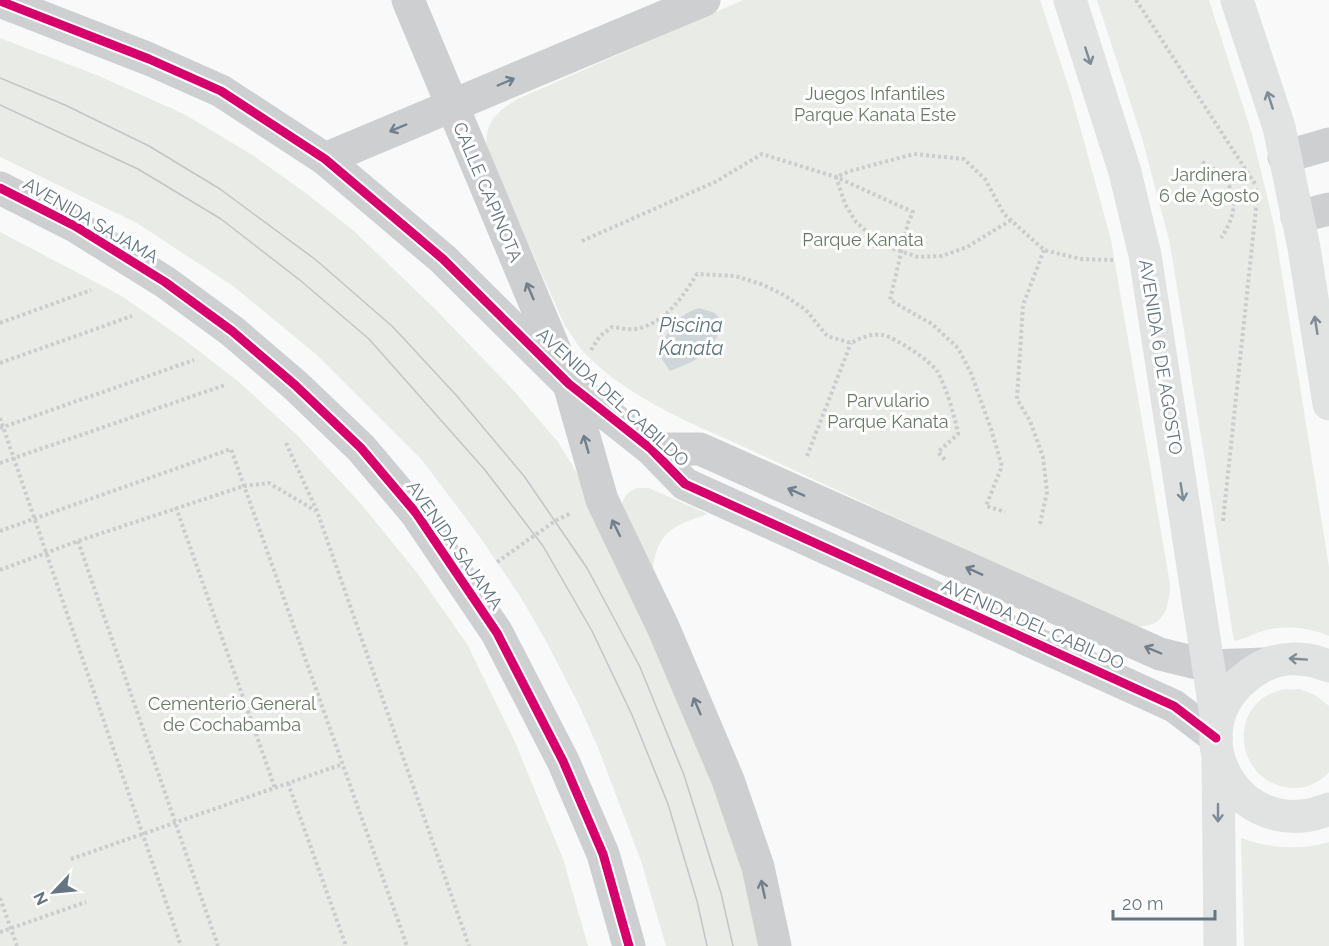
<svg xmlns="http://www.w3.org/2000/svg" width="1329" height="946" viewBox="0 0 1329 946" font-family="Raleway,sans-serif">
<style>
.green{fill:#e8ebe6}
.water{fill:#ced6d9}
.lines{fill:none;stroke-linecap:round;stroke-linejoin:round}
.path{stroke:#cbcccd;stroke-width:4;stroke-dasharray:3 3;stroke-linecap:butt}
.minor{stroke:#cecfd0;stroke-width:33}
.major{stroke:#e1e2e2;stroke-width:33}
.tram{stroke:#c3c5c6;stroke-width:1.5}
.cycleway-casing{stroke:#fff;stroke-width:13}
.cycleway{stroke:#d6006c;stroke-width:9}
.oneway{stroke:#7e8c96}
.oneway2{stroke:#707f8b}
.labels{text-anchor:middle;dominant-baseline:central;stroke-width:6;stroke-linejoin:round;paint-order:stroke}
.park-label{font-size:18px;fill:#687a64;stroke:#fff}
.street-label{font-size:18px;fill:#657683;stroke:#fff}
.water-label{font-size:20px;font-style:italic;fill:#60757c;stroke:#fff}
</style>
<rect width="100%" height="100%" fill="#f9f9f9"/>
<path class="green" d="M 743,0 L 1040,0 L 1071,94 L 1111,240 L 1170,584 C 1170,599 1167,621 1149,625 C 1143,627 1135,626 1129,626 L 727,439 C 679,419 616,389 581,349 C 575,342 571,333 565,326 L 488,153 C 481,124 498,109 522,97 Z
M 1097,0 L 1209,0 L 1252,134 L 1274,225 L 1329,567 L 1329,636 C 1309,628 1288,625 1266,630 C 1255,633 1245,639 1234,641 L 1170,244 L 1142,138 Z
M 0,38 L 99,76 L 184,114 L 254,156 L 307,194 L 354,231 L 435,309 L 515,392 L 558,442 L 591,496 L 709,756 L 764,946 L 666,946 L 641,861 L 599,750 L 579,705 L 546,641 L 520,596 L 477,533 L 422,460 L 317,355 L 233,286 L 137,223 L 0,157 Z
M 0,232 L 120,295 L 182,338 L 239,382 L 298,436 L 361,504 L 418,574 L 467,644 L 515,742 L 563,859 L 588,946 L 0,946 Z
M 637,488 L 649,488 L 708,514 C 669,527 656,533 652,576 L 621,509 C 623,497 626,493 637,488 Z
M 1299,689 L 1315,695 L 1329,706 L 1329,772 C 1320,782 1306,789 1292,788 C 1235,784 1225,704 1281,690 C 1286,689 1293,690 1299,689 Z
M 1241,838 C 1270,848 1299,851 1329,842 L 1329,946 L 1244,946 Z"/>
<path class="water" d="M 699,308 L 715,313 L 723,323 C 711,355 700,359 670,371 L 660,356 C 665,330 674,317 699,308 Z"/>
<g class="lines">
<path class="path" d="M 1136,0 L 1255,184
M 1202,162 C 1236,179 1243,206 1221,238
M 1233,194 L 1258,190
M 1011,220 L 967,247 L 942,256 L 918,257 L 882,245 L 856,222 L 845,204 L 836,177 L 850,171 L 914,154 L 964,159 L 985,179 L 1004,214 L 1044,250 L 1081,259 L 1113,260
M 582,241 L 715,182 L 762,154 L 836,177 L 913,212 L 908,223 L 890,300 L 932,324 L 958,348 L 971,373 L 991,429 L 1002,466 L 986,506 L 1005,512
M 0,323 L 91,290
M 591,350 L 600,336 L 612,327 C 621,328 632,331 640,328 C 667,321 683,296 697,274 L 735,276 L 761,284 L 784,295 L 806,310 L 827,336 L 851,343 C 861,338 871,333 883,335 C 894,337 931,361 937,371 C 946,386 955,417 958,434 L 938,452 L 946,461
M 0,363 L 132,316
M 0,418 L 181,946
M 0,428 L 194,360
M 286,443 L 317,511 L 469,946
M 807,456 L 851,343
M 0,463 L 225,385
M 176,507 L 275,788
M 1223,521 L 1257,199
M 1040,524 L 1047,492 L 1043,457 L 1030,421 L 1017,399 L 1023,305 L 1044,250
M 0,531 L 231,449 L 407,946
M 78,541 L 218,946
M 497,562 L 555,521 L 571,513
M 0,570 L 78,541 L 244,486 L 269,483 L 316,511
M 288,783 L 346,946
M 71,859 L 343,764
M 0,898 L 17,946
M 0,932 L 86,902"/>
<path class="minor" d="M 408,0 L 569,384 L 602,500 L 663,627 L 728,780 L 758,867 L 775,946
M 0,1 L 149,59 L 221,91 L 325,159 L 443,259 L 569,384 L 651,449 L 685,484 L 1174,706 L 1216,738
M 1284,157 L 1329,144
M 325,159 L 704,0
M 0,188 L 75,226 L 165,282 L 232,331 L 295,385 L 361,448 L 416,513 L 497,633 L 563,761 L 603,854 L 629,946
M 1297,217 L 1329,209
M 651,449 L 700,449 L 1160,654 L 1209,666 L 1266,664"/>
<path class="major" d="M 1070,0 L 1125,172 L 1145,255 L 1217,722
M 1237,0 L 1279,127 L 1304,248 L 1329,404
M 1329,666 C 1306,657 1280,655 1258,669 C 1169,722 1235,848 1329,809
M 1218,760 L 1220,946"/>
<path class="tram" d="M 0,78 L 65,105 L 149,146 L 220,189 L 316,260 L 393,327 L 456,395 L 524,476 L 587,568 L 640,667 L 684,775 L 721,893 L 733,946
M 0,105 L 138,169 L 221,219 L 301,281 L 369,339 L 485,470 L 543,546 L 592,631 L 632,715 L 668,804 L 697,901 L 707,946"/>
<defs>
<path id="cycleway" d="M 0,1 L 149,59 L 221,91 L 325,159 L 443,259 L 569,384 L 651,449 L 685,484 L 1174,706 L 1216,738
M 0,188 L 75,226 L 165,282 L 232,331 L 295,385 L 361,448 L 416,513 L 497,633 L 563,761 L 603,854 L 629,946"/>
</defs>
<use href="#cycleway" class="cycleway-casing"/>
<use href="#cycleway" class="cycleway"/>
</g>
<defs><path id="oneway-shaft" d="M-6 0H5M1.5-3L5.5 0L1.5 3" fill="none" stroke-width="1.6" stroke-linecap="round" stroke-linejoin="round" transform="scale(1.5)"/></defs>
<g class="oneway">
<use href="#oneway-shaft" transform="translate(1088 56) rotate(72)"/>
<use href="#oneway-shaft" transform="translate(1270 100) rotate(-108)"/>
<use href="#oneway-shaft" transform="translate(1316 325) rotate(-99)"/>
<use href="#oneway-shaft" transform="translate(1182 492) rotate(81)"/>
<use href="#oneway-shaft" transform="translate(1298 659) rotate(-176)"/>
<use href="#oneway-shaft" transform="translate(1218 813) rotate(90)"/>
</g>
<g class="oneway2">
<use href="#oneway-shaft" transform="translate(506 82) rotate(-23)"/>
<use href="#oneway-shaft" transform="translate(398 128) rotate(157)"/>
<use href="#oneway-shaft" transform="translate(530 291) rotate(-113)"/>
<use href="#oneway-shaft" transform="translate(586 444) rotate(-106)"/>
<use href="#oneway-shaft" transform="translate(796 492) rotate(-156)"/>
<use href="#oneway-shaft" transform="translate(616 528) rotate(-116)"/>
<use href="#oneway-shaft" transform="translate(974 571) rotate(-156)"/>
<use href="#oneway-shaft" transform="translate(1153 650) rotate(-157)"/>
<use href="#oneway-shaft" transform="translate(697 706) rotate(-113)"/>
<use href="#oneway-shaft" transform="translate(763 889) rotate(-102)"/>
</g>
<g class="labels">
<g class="park-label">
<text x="875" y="93">Juegos Infantiles<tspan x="875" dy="21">Parque Kanata Este</tspan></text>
<text x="1209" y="174">Jardinera<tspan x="1209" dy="21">6 de Agosto</tspan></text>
<text x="863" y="239">Parque Kanata</text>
<text x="888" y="400">Parvulario<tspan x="888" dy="21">Parque Kanata</tspan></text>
<text x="232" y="703">Cementerio General<tspan x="232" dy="21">de Cochabamba</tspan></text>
</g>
<g class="street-label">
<text transform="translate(488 192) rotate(67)">CALLE CAPINOTA</text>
<text transform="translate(91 220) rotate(30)">AVENIDA SAJAMA</text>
<text transform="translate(1161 357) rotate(81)">AVENIDA 6 DE AGOSTO</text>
<text transform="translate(613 397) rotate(42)">AVENIDA DEL CABILDO</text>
<text transform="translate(455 545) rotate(55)">AVENIDA SAJAMA</text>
<text transform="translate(1033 624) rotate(24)">AVENIDA DEL CABILDO</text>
</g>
<g class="water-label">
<text x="691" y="325">Piscina<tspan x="691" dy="23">Kanata</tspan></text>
</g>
</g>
<g transform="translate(54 892) rotate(244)" stroke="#ffffff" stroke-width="4.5" paint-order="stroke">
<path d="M0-4.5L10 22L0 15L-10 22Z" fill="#657683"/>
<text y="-9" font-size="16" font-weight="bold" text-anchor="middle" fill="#657683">N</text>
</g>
<path d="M1113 910v9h102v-9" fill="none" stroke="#657683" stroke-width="3"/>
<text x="1122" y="910" font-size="18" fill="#657683" stroke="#ffffff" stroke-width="4.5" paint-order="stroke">20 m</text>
</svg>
